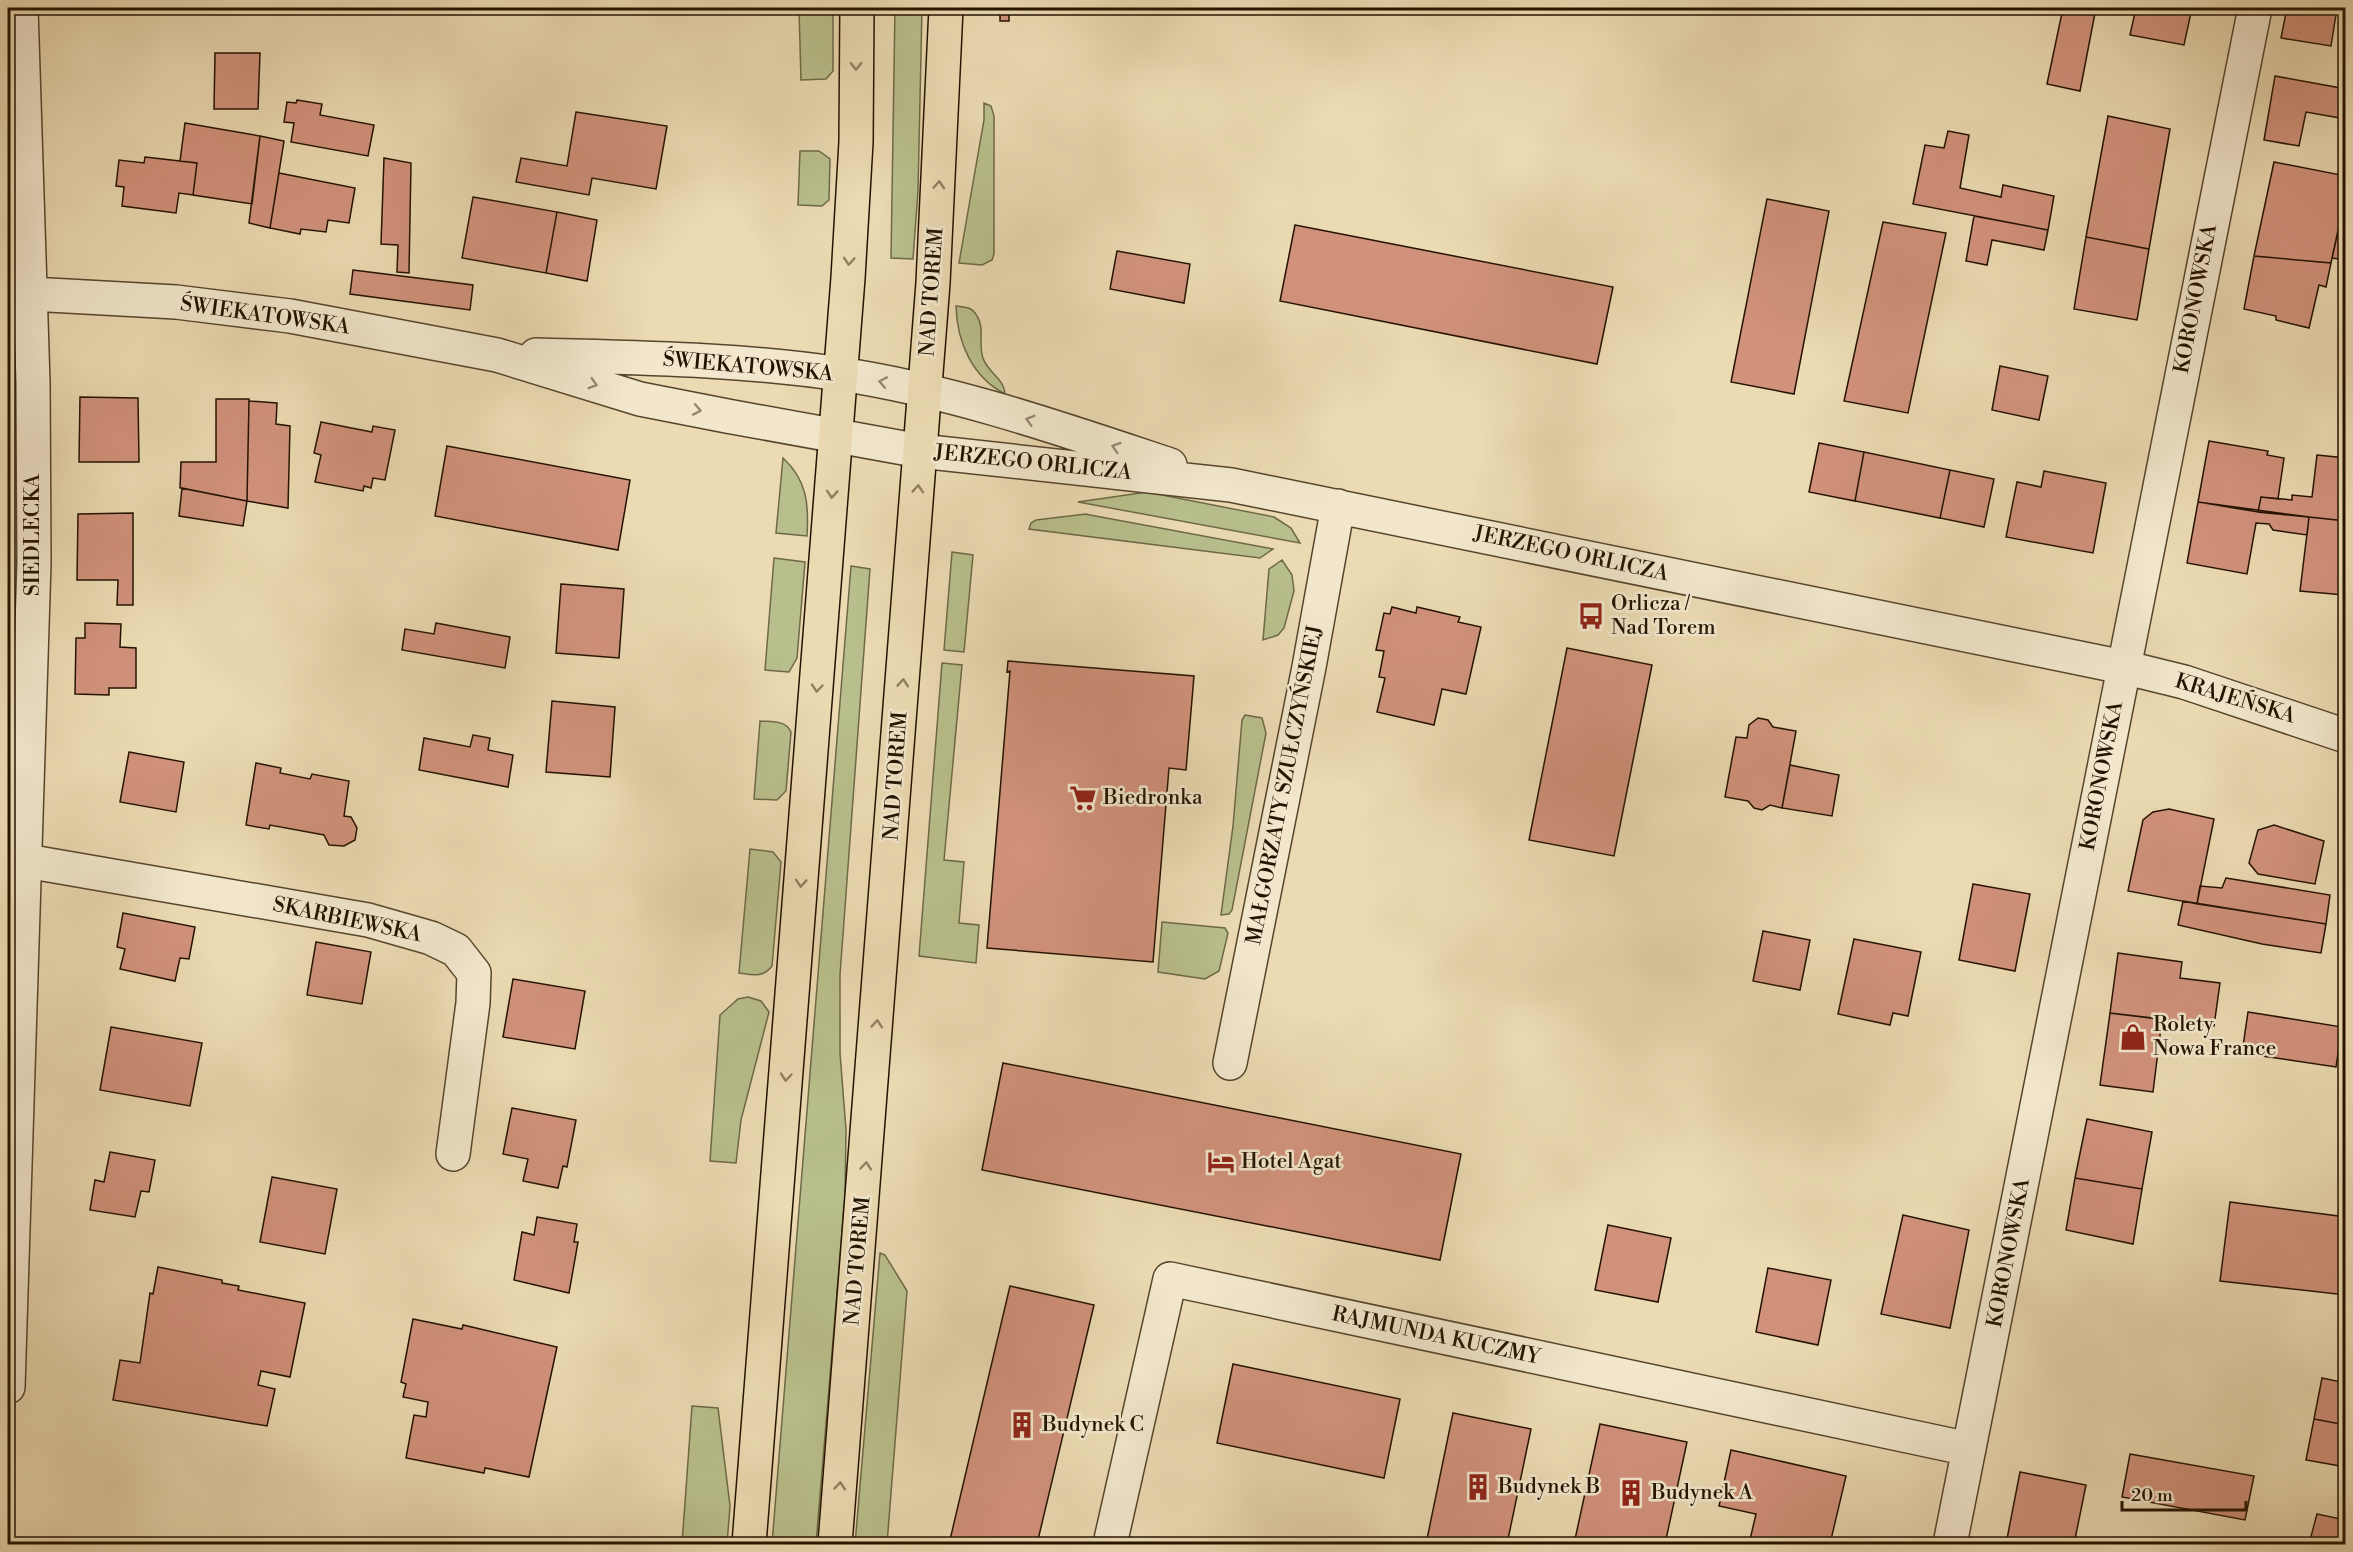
<svg xmlns="http://www.w3.org/2000/svg" width="2353" height="1552" viewBox="0 0 2353 1552" font-family="'Libre Bodoni',serif">
<style>
.grass{fill:#b8bf8c;stroke:#6e6946;stroke-width:1.5}
.building{fill:#d1927c;stroke:#241300;stroke-width:1.5}
.lines{fill:none;stroke-linecap:round;stroke-linejoin:round}
.minor-casing{stroke:#56452c;stroke-width:36}
.major-casing{stroke:#241300;stroke-width:36}
.minor{stroke:#f2e7cd;stroke-width:33}
.major{stroke:#ebdab2;stroke-width:33}
.oneway{stroke:#918062}
.oneway2{stroke:#958871}
.labels{text-anchor:middle;dominant-baseline:central;stroke-width:5;stroke-linejoin:round;paint-order:stroke}
.street-label{font-size:21px;fill:#241300;stroke:#f2e7cd}
.poi-label{font-size:21px;fill:#241300;stroke:#f2e7cd;text-anchor:start}
</style>
<rect width="100%" height="100%" fill="#ebdab2"/>
<filter id="stains"><feTurbulence type="fractalNoise" baseFrequency=".00333" numOctaves="4"/><feColorMatrix values="0 0 0 0 .2 0 0 0 0 .09 0 0 0 0 .02 0 0 0 .5 -.17"/></filter>
<radialGradient id="worn" r=".72"><stop offset=".6" stop-color="#630" stop-opacity="0"/><stop offset="1" stop-color="#630" stop-opacity=".3"/></radialGradient>
<path class="grass" d="M 799,8 L 833,8 L 833,71 L 826,79 L 801,80 Z
M 895,8 L 922,8 L 918,191 L 913,259 L 891,258 Z
M 984,103 L 991,106 L 994,116 L 994,254 L 992,260 L 982,265 L 959,263 L 984,120 Z
M 800,151 L 819,151 L 830,159 L 829,200 L 822,206 L 798,205 Z
M 956,306 C 966,307 972,307 977,316 C 985,328 978,345 983,358 C 987,372 1005,379 1005,394 C 972,377 957,342 956,306 Z
M 783,458 C 807,480 809,504 807,536 L 776,533 Z
M 1147,492 L 1274,517 L 1291,528 L 1300,543 L 1078,502 Z
M 1086,514 L 1090,515 L 1273,549 L 1260,558 L 1029,529 L 1031,523 L 1036,520 Z
M 952,552 L 973,555 L 964,652 L 944,650 Z
M 774,558 L 805,562 L 797,658 L 789,672 L 765,670 Z
M 1282,560 L 1292,575 L 1294,591 L 1284,628 L 1278,635 L 1263,640 L 1269,569 Z
M 851,566 L 870,569 L 840,975 L 840,1053 L 846,1130 L 845,1196 L 816,1544 L 772,1544 Z
M 942,663 L 962,665 L 944,860 L 964,862 L 959,923 L 979,925 L 976,963 L 919,956 Z
M 1245,715 L 1262,718 L 1266,733 L 1232,910 L 1229,914 L 1221,915 L 1233,826 L 1242,720 Z
M 760,721 C 772,722 786,720 791,732 L 786,791 L 777,800 L 754,799 Z
M 750,849 L 773,852 L 781,862 L 772,966 C 763,978 753,975 739,973 Z
M 1162,922 L 1225,928 L 1228,933 L 1219,971 L 1205,979 L 1158,972 Z
M 748,997 L 761,1001 L 769,1012 L 741,1120 L 736,1163 L 710,1161 L 720,1015 L 738,999 Z
M 880,1253 L 885,1255 L 907,1291 L 887,1544 L 855,1544 Z
M 692,1406 L 718,1408 L 730,1506 L 727,1544 L 682,1544 Z"/>
<path class="building" d="M 1000,8 L 1009,8 L 1009,21 L 1000,21 Z
M 2063,8 L 2096,8 L 2080,91 L 2047,84 Z
M 2136,8 L 2192,8 L 2184,45 L 2130,35 Z
M 2287,8 L 2337,8 L 2331,46 L 2281,38 Z
M 215,53 L 260,53 L 258,109 L 214,109 Z
M 2275,76 L 2346,89 L 2346,119 L 2306,112 L 2299,146 L 2264,140 Z
M 297,100 L 322,104 L 320,115 L 374,125 L 368,156 L 291,142 L 294,123 L 284,122 L 287,102 L 296,103 Z
M 576,112 L 667,126 L 656,189 L 592,178 L 589,195 L 516,182 L 521,158 L 567,166 Z
M 2108,116 L 2170,129 L 2149,249 L 2086,237 Z
M 185,123 L 260,136 L 252,204 L 193,195 L 197,163 L 180,161 Z
M 1948,131 L 1969,135 L 1960,188 L 2001,197 L 2003,185 L 2054,196 L 2048,230 L 1913,204 L 1925,145 L 1944,148 Z
M 260,136 L 284,141 L 270,228 L 249,223 Z
M 145,157 L 197,163 L 193,195 L 179,193 L 176,213 L 122,206 L 124,187 L 116,186 L 119,160 L 144,163 Z
M 384,158 L 411,163 L 409,273 L 397,272 L 398,245 L 381,244 Z
M 2274,162 L 2346,176 L 2346,196 L 2331,263 L 2254,256 Z
M 279,173 L 355,188 L 349,223 L 328,220 L 326,232 L 301,229 L 300,234 L 270,228 Z
M 473,197 L 557,212 L 546,273 L 462,258 Z
M 1767,199 L 1829,211 L 1794,394 L 1731,382 Z
M 557,212 L 597,220 L 587,281 L 546,273 Z
M 1974,216 L 2048,230 L 2044,250 L 1992,240 L 1987,265 L 1966,261 Z
M 1883,222 L 1946,233 L 1908,413 L 1844,401 Z
M 1295,225 L 1613,287 L 1597,364 L 1280,301 Z
M 2339,226 L 2346,226 L 2346,260 L 2332,258 Z
M 2086,237 L 2149,249 L 2137,320 L 2074,309 Z
M 1117,251 L 1190,264 L 1184,303 L 1110,289 Z
M 2254,256 L 2331,263 L 2326,287 L 2319,285 L 2309,328 L 2276,320 L 2276,316 L 2244,309 Z
M 353,270 L 473,285 L 470,310 L 350,294 Z
M 2000,366 L 2048,376 L 2039,420 L 1992,410 Z
M 80,397 L 138,398 L 139,462 L 79,462 Z
M 216,399 L 249,399 L 247,501 L 180,488 L 181,462 L 216,462 Z
M 249,401 L 277,403 L 276,424 L 290,426 L 288,508 L 247,501 Z
M 321,422 L 372,432 L 373,426 L 395,430 L 385,480 L 373,478 L 371,488 L 364,486 L 363,491 L 315,482 L 321,455 L 314,453 Z
M 2209,441 L 2268,451 L 2267,455 L 2284,458 L 2278,499 L 2261,497 L 2258,512 L 2198,502 Z
M 1819,443 L 1864,452 L 1855,501 L 1809,492 Z
M 447,446 L 630,480 L 618,550 L 435,516 Z
M 1864,452 L 1950,470 L 1940,518 L 1855,501 Z
M 2317,455 L 2346,458 L 2346,521 L 2258,512 L 2261,497 L 2292,500 L 2292,495 L 2312,497 Z
M 1950,470 L 1994,479 L 1984,527 L 1940,518 Z
M 2044,471 L 2106,483 L 2093,553 L 2006,537 L 2017,482 L 2041,487 Z
M 182,488 L 247,501 L 243,526 L 179,516 Z
M 2198,502 L 2309,517 L 2307,535 L 2273,530 L 2269,524 L 2256,523 L 2247,574 L 2187,563 Z
M 133,513 L 133,605 L 117,605 L 118,580 L 77,580 L 78,514 Z
M 2309,517 L 2346,521 L 2344,595 L 2300,591 Z
M 561,584 L 624,589 L 619,658 L 556,653 Z
M 1392,607 L 1416,613 L 1417,607 L 1460,617 L 1458,622 L 1481,627 L 1466,694 L 1442,689 L 1434,725 L 1377,712 L 1385,678 L 1379,677 L 1384,651 L 1376,650 L 1384,613 L 1390,614 Z
M 85,623 L 121,624 L 120,647 L 136,648 L 136,688 L 109,688 L 109,695 L 75,694 L 76,638 L 85,638 Z
M 436,623 L 510,637 L 505,668 L 402,650 L 405,629 L 434,634 Z
M 1567,648 L 1652,665 L 1614,856 L 1529,840 Z
M 1008,661 L 1194,676 L 1186,770 L 1169,768 L 1153,962 L 987,948 L 1010,671 L 1007,672 Z
M 552,701 L 615,707 L 610,777 L 546,772 Z
M 1758,718 L 1768,720 L 1773,727 L 1796,731 L 1782,808 L 1770,805 L 1762,810 L 1754,808 L 1748,801 L 1725,797 L 1736,737 L 1747,738 L 1749,725 Z
M 473,735 L 490,738 L 488,750 L 513,755 L 508,787 L 419,770 L 424,738 L 470,747 Z
M 129,752 L 184,762 L 176,812 L 120,802 Z
M 256,763 L 281,768 L 280,773 L 310,779 L 312,774 L 349,781 L 344,816 L 351,817 L 357,828 L 355,840 L 344,846 L 329,845 L 324,835 L 270,825 L 269,829 L 246,825 Z
M 1790,765 L 1839,775 L 1832,816 L 1782,808 Z
M 2169,809 L 2214,819 L 2197,904 L 2128,891 L 2143,820 L 2153,812 Z
M 2274,825 L 2324,841 L 2315,884 L 2258,874 L 2249,863 L 2258,830 Z
M 2226,878 L 2330,895 L 2326,924 L 2197,904 L 2200,886 L 2222,888 Z
M 1973,884 L 2030,894 L 2015,971 L 1959,960 Z
M 2183,901 L 2326,924 L 2321,953 L 2262,944 L 2178,925 Z
M 123,913 L 195,927 L 189,959 L 180,958 L 175,981 L 120,969 L 125,949 L 117,947 Z
M 1763,931 L 1810,940 L 1800,990 L 1753,981 Z
M 1854,939 L 1921,952 L 1908,1016 L 1893,1013 L 1890,1025 L 1838,1014 Z
M 316,942 L 371,952 L 362,1004 L 307,995 Z
M 2118,953 L 2182,962 L 2180,978 L 2220,983 L 2214,1026 L 2110,1013 Z
M 513,979 L 585,991 L 575,1049 L 503,1037 Z
M 2248,1012 L 2342,1027 L 2336,1067 L 2242,1053 Z
M 2110,1013 L 2162,1019 L 2153,1092 L 2100,1085 Z
M 111,1027 L 202,1043 L 190,1106 L 100,1090 Z
M 1003,1063 L 1461,1154 L 1440,1260 L 982,1170 Z
M 512,1108 L 576,1120 L 567,1167 L 563,1166 L 558,1188 L 523,1181 L 528,1159 L 503,1154 Z
M 2087,1119 L 2152,1132 L 2142,1189 L 2075,1178 Z
M 110,1152 L 155,1160 L 149,1192 L 141,1191 L 135,1217 L 90,1210 L 95,1180 L 104,1182 Z
M 272,1177 L 337,1189 L 325,1254 L 260,1242 Z
M 2075,1178 L 2142,1189 L 2133,1244 L 2066,1230 Z
M 2230,1202 L 2346,1217 L 2346,1295 L 2220,1281 Z
M 1903,1215 L 1969,1230 L 1950,1328 L 1881,1314 Z
M 537,1217 L 577,1224 L 574,1242 L 578,1242 L 569,1293 L 514,1280 L 522,1232 L 534,1235 Z
M 1608,1225 L 1671,1238 L 1658,1302 L 1595,1290 Z
M 158,1267 L 222,1280 L 222,1283 L 239,1286 L 238,1290 L 305,1303 L 290,1377 L 261,1371 L 258,1385 L 275,1389 L 267,1426 L 113,1400 L 120,1360 L 140,1363 L 150,1293 L 153,1294 Z
M 1768,1268 L 1831,1280 L 1818,1345 L 1756,1332 Z
M 1010,1286 L 1094,1305 L 1037,1544 L 949,1544 Z
M 413,1319 L 462,1329 L 463,1325 L 557,1347 L 529,1477 L 485,1468 L 484,1473 L 406,1458 L 414,1415 L 426,1417 L 428,1402 L 403,1397 L 406,1384 L 401,1382 Z
M 1233,1364 L 1400,1399 L 1384,1478 L 1217,1443 Z
M 2322,1378 L 2346,1383 L 2346,1425 L 2314,1419 Z
M 1453,1413 L 1531,1429 L 1507,1544 L 1426,1544 Z
M 2314,1419 L 2346,1425 L 2346,1467 L 2306,1460 Z
M 1600,1424 L 1687,1442 L 1665,1544 L 1574,1544 Z
M 1731,1450 L 1846,1476 L 1830,1544 L 1749,1544 L 1756,1514 L 1719,1506 Z
M 2130,1454 L 2254,1476 L 2245,1520 L 2122,1497 Z
M 2020,1472 L 2086,1485 L 2074,1544 L 2006,1544 Z
M 2317,1514 L 2346,1520 L 2346,1544 L 2309,1544 Z
M 1191,1538 L 1220,1544 L 1190,1544 Z"/>
<g class="lines">
<defs>
<path id="minor" d="M 8,297 L 31,294 L 176,302 L 290,316 L 497,355 L 640,399 L 727,416 L 920,451 L 1231,485 L 2123,667 L 2184,682 L 2346,736
M 536,355 C 637,358 740,359 840,374 C 953,391 1062,429 1170,465
M 26,861 L 368,920 L 431,938 L 456,950 L 474,973 L 473,1003 L 453,1154
M 1230,1063 L 1309,667 L 1338,506
M 8,1387 L 34,563 L 33,382 L 21,8
M 1110,1544 L 1170,1279 L 1969,1449
M 1950,1544 L 2255,8"/>
<path id="major" d="M 749,1544 L 848,278 L 856,142 L 857,8
M 835,1544 L 933,283 L 946,8"/>
</defs>
<use href="#minor" class="minor-casing"/>
<use href="#major" class="major-casing"/>
<use href="#minor" class="minor"/>
<use href="#major" class="major"/>
</g>
<defs><path id="oneway-chevron" d="M-2-3.5L2.5 0L-2 3.5" fill="none" stroke-width="1.6" stroke-linecap="round" stroke-linejoin="round" transform="scale(1.5)"/></defs>
<g class="oneway">
<use href="#oneway-chevron" transform="translate(856 66) rotate(90)"/>
<use href="#oneway-chevron" transform="translate(939 185) rotate(-87)"/>
<use href="#oneway-chevron" transform="translate(849 261) rotate(94)"/>
<use href="#oneway-chevron" transform="translate(918 489) rotate(-86)"/>
<use href="#oneway-chevron" transform="translate(832 494) rotate(94)"/>
<use href="#oneway-chevron" transform="translate(903 683) rotate(-86)"/>
<use href="#oneway-chevron" transform="translate(817 688) rotate(95)"/>
<use href="#oneway-chevron" transform="translate(801 883) rotate(94)"/>
<use href="#oneway-chevron" transform="translate(877 1024) rotate(-86)"/>
<use href="#oneway-chevron" transform="translate(786 1077) rotate(95)"/>
<use href="#oneway-chevron" transform="translate(866 1166) rotate(-85)"/>
<use href="#oneway-chevron" transform="translate(840 1486) rotate(-85)"/>
</g>
<g class="oneway2">
<use href="#oneway-chevron" transform="translate(883 382) rotate(-169)"/>
<use href="#oneway-chevron" transform="translate(593 384) rotate(17)"/>
<use href="#oneway-chevron" transform="translate(697 410) rotate(11)"/>
<use href="#oneway-chevron" transform="translate(1030 420) rotate(-164)"/>
<use href="#oneway-chevron" transform="translate(1116 447) rotate(-162)"/>
</g>
<defs>
<symbol id="bus-bare" viewBox="-9 -9 18 18"><path d="M-5-6H5V4H4V6H2V4H-2V6H-4V4H-5ZM-3.5-4V0h7V-4ZM-3.5 1.2v1.5H-2V1.2ZM2 1.2v1.5H3.5V1.2Z" fill="#8f2418" stroke="#f2e7cd" stroke-width="2.5" paint-order="stroke"/></symbol>
<symbol id="supermarket-bare" viewBox="-9 -9 18 18"><path d="M-6-5.5h2.5l.6 2H6L4.5 2H-2.5L-4.4-4H-6ZM-1.5 3.2a1.3 1.3 0 1 0 .1 0ZM3 3.2a1.3 1.3 0 1 0 .1 0Z" fill="#8f2418" stroke="#f2e7cd" stroke-width="2.5" paint-order="stroke"/></symbol>
<symbol id="shop-bare" viewBox="-9 -9 18 18"><path d="M-5-2.5h2.3a2.7 3.5 0 0 1 5.4 0H5L5.5 6h-11ZM-1.5-2.5h3a1.5 2.3 0 0 0-3 0Z" fill="#8f2418" stroke="#f2e7cd" stroke-width="2.5" paint-order="stroke"/></symbol>
<symbol id="hotel-bare" viewBox="-9 -9 18 18"><path d="M-6-4.5h1.5V1H6V5H4.5V3h-9V5H-6ZM-4 0a1.8 1.8 0 1 1 3.6 0ZM.5 0V-2.5h3Q6-2.5 6 0Z" fill="#8f2418" stroke="#f2e7cd" stroke-width="2.5" paint-order="stroke"/></symbol>
<symbol id="building-bare" viewBox="-9 -9 18 18"><path d="M-4-6H4V6H1V3H-1V6H-4ZM-2.5-4.3h1.7v1.8h-1.7ZM.8-4.3h1.7v1.8H.8ZM-2.5-1h1.7V.8h-1.7ZM.8-1h1.7V.8H.8Z" fill="#8f2418" stroke="#f2e7cd" stroke-width="2.5" paint-order="stroke"/></symbol>
</defs>
<g fill-rule="evenodd">
<use href="#bus-bare" x="1572" y="597" width="38" height="38"/>
<use href="#supermarket-bare" x="1064" y="779" width="38" height="38"/>
<use href="#shop-bare" x="2114" y="1018" width="38" height="38"/>
<use href="#hotel-bare" x="1202" y="1143" width="38" height="38"/>
<use href="#building-bare" x="1003" y="1406" width="38" height="38"/>
<use href="#building-bare" x="1459" y="1468" width="38" height="38"/>
<use href="#building-bare" x="1612" y="1474" width="38" height="38"/>
</g>
<g class="labels">
<g class="street-label">
<text transform="translate(932 292) rotate(-86)">NAD TOREM</text>
<text transform="translate(2196 299) rotate(-79)">KORONOWSKA</text>
<text transform="translate(265 316) rotate(8)">ŚWIEKATOWSKA</text>
<text transform="translate(748 367) rotate(5)">ŚWIEKATOWSKA</text>
<text transform="translate(1033 463) rotate(6)">JERZEGO ORLICZA</text>
<text transform="translate(33 535) rotate(-90)">SIEDLECKA</text>
<text transform="translate(1571 554) rotate(12)">JERZEGO ORLICZA</text>
<text transform="translate(2235 699) rotate(17)">KRAJEŃSKA</text>
<text transform="translate(896 776) rotate(-86)">NAD TOREM</text>
<text transform="translate(2102 776) rotate(-79)">KORONOWSKA</text>
<text transform="translate(1285 785) rotate(-79)">MAŁGORZATY SZUŁCZYŃSKIEJ</text>
<text transform="translate(347 920) rotate(12)">SKARBIEWSKA</text>
<text transform="translate(2009 1253) rotate(-79)">KORONOWSKA</text>
<text transform="translate(858 1261) rotate(-85)">NAD TOREM</text>
<text transform="translate(1436 1336) rotate(12)">RAJMUNDA KUCZMY</text>
</g>
<g class="poi-label">
<text x="1611" y="604">Orlicza /<tspan x="1611" dy="24">Nad Torem</tspan></text>
<text x="1103" y="798">Biedronka</text>
<text x="2153" y="1025">Rolety<tspan x="2153" dy="24">Nowa France</tspan></text>
<text x="1241" y="1162">Hotel Agat</text>
<text x="1042" y="1425">Budynek C</text>
<text x="1498" y="1487">Budynek B</text>
<text x="1651" y="1493">Budynek A</text>
</g>
</g>
<rect width="2353" height="1552" fill="none" stroke="#ebdab2" stroke-width="30"/>
<rect x="9" y="9" width="2335" height="1534" fill="none" stroke="#241300" stroke-width="3"/>
<rect x="15" y="15" width="2323" height="1522" fill="none" stroke="#241300" stroke-width="1.5"/>
<path d="M2122 1501v9h124v-9" fill="none" stroke="#241300" stroke-width="3"/>
<text x="2131" y="1501" font-size="18" fill="#241300" stroke="#f2e7cd" stroke-width="4.5" paint-order="stroke">20 m</text>
<rect width="100%" height="100%" filter="url(#stains)"/>
<rect width="100%" height="100%" fill="url(#worn)"/>
</svg>
